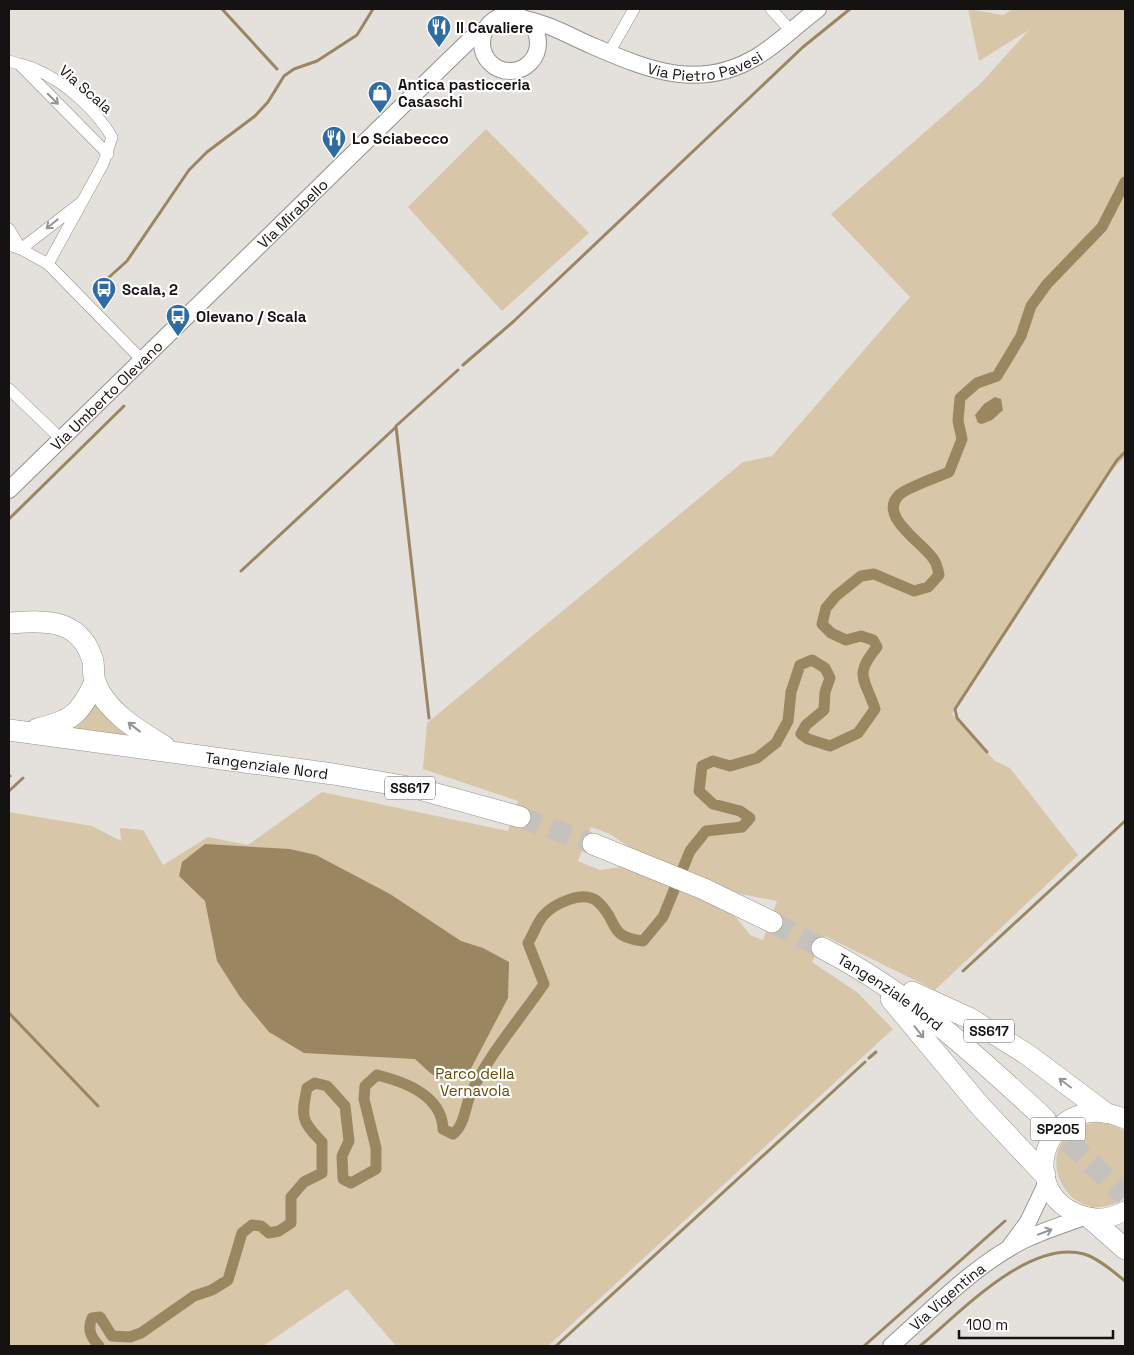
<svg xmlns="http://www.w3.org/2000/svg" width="1134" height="1355" viewBox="0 0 1134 1355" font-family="'Space Grotesk',sans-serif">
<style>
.green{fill:#d7c6a8;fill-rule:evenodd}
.water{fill:#9b8662}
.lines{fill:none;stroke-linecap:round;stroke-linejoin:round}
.stream{stroke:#9b8662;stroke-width:3}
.canal{stroke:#9b8662;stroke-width:11}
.highway-tunnel{stroke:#c5c2be;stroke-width:21;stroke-dasharray:21 11;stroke-linecap:butt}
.street-casing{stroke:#95928d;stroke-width:12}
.secondary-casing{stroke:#95928d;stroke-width:18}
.primary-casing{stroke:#95928d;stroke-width:20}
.highway-casing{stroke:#95928d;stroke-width:22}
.street{stroke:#fff;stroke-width:11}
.secondary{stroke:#fff;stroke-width:16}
.primary{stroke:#fff;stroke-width:19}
.highway{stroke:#fff;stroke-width:21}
.oneway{stroke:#959594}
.labels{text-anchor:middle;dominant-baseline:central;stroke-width:4.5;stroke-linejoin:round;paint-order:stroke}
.shield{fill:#fff;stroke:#5a5a58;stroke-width:1}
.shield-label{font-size:14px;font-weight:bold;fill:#141311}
.poi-label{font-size:15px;font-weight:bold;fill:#141311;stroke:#fff;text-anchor:start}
.street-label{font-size:15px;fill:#141311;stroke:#fff}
.park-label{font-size:15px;fill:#674a04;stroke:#fff}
</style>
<rect width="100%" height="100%" fill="#e4e1dc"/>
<path class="green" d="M 968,9 L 1003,15 L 1013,9 L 1125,9 L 1125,457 L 1108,474 L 952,714 L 995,761 L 1010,768 L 1078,855 L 935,990 L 825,936 L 812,962 L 858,993 L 893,1029 L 548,1346 L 396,1346 L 347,1289 L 263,1346 L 9,1346 L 9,812 L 92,826 L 121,841 L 120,828 L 143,830 L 163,865 L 208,837 L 248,845 L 322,792 L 508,831 L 518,801 L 423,769 L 427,723 L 743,462 L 772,456 L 910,297 L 831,214 L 980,84 L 1029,30 L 979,61 ZM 591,827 L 610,834 L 632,849 L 735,893 L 777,901 L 763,940 L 750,935 L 731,911 L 628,866 L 600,870 L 578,861 Z
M 486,129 L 589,233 L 502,311 L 408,207 Z
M 94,696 L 133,738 L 66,727 Z
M 1098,1122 L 1111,1124 L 1125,1131 L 1125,1197 C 1068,1240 1018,1134 1098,1122 Z"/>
<path class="water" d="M 995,397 L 1001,399 L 1003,410 L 992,420 L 982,424 L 978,423 L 975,415 L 984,404 Z
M 205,844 L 290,849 L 316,855 L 390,894 L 461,941 L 483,948 L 509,962 L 508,998 L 466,1078 C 440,1084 434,1077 415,1059 L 304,1053 L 269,1032 L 240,997 L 217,961 L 205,901 L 179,876 L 182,862 Z"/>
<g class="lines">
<path class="stream" d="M 222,9 L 277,69
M 101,304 L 107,279 L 127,261 L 189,170 L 207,152 L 255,116 L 268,102 L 284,76 L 294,69 L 317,61 L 357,35 L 373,9
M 463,365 L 514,321 L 803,47 L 850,9
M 9,519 L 124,406
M 241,571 L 396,427
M 429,718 L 396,426 L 458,370
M 987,752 L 957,718 L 955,709 L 1117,460 L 1125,452
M 9,776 L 10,776
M 9,791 L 23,778
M 963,971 L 1125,821
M 9,1013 L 98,1106
M 869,1058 L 876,1052
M 556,1346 L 865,1062
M 864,1346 L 1005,1221
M 920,1346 C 960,1313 1028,1239 1084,1254 C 1098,1258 1114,1272 1125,1281"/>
<path class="canal" d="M 99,1346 C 91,1337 87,1330 92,1318 L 100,1317 L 112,1336 L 130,1337 L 141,1333 L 194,1296 L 212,1290 L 228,1280 L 242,1233 L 252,1225 L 261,1226 L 269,1233 L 279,1231 L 291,1223 L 291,1197 L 304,1182 L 322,1173 L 322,1142 C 301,1121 301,1117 307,1088 L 315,1083 L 327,1086 L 345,1106 L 349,1141 L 342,1156 L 343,1179 L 351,1183 L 376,1169 L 376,1148 L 364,1099 L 365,1086 L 377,1075 C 406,1082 442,1096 443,1129 L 453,1134 C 465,1125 465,1106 471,1093 C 489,1054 520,1019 544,984 L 528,943 C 533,935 537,923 543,916 C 553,904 584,889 598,902 C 620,922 606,936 643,941 L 663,917 L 690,851 L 706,831 L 742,827 L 750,818 L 740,811 L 713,804 L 699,791 L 702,766 L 713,761 L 730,766 L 757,758 L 776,743 L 788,721 L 791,692 L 800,665 L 812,660 L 825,668 L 830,678 L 825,692 L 824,710 L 806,725 L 801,734 L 808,739 L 830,746 L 858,733 L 875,709 C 865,678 853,676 877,647 L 873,640 L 861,636 L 846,640 L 831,633 L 822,624 L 826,608 L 836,596 L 861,576 L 874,574 L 914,591 L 928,587 L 939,575 C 938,570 937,564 934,560 C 925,544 877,517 899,495 C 906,488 938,477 949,472 L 962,439 L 958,421 L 960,398 L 977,383 L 997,376 L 1021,336 L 1031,306 L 1047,284 L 1102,227 L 1125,182"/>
<path class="highway-tunnel" d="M 520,817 L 593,844
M 772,922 L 822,948
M 1045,1119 L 1125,1196"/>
<defs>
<path id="street" d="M 519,9 L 519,17
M 771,9 L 791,31
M 501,16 L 505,9
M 609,53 L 634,9
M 9,61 C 17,64 27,65 35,69 C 65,82 95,109 112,137 L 103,164 L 48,264
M 20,65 L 108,154
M 9,229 L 21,249
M 9,245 L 21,249 L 48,264 L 143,361
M 21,249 L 79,204
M 9,389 L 62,440"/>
<g id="secondary">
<circle cx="510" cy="43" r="28"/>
<path id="s1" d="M 525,19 C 551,24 571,37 595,47 C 651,71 701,91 758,56 C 779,43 798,24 818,9"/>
<path id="s2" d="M 9,490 L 447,62 L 474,36 L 486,29"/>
<path d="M 1011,1245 L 1028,1222 L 1047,1182"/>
<path id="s3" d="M 891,1346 C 933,1309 975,1264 1026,1239 C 1045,1230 1065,1224 1084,1217"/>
</g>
<path id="primary" d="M 1125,1119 C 1050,1085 1012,1188 1078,1214 C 1094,1221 1110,1219 1125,1211"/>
<g id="highway">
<path d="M 9,623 C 44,621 78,617 92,658 C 95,665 92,674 95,681 C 104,710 140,732 164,746"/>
<path d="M 37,729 C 72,721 80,714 95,682"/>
<path id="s4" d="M 9,730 L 333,774 L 415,788 L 520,817"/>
<path d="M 593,844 L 704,889 L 772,922"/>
<path id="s5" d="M 822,948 C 908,992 975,1054 1045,1119"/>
<path d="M 912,992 L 969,1018 L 1028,1055 L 1104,1112"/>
<path d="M 891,999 L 980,1106 L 1045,1175"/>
<path d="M 1090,1218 L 1125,1249"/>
</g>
</defs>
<use href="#street" class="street-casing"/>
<use href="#secondary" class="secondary-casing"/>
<use href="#primary" class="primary-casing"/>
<use href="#highway" class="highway-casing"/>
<use href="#street" class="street"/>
<use href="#secondary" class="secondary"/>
<use href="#primary" class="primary"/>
<use href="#highway" class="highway"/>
</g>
<defs><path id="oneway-shaft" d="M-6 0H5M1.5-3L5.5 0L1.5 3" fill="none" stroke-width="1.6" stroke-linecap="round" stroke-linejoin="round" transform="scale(1.25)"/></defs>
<g class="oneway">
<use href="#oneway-shaft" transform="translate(53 99) rotate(45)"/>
<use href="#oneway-shaft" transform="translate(52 224) rotate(141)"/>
<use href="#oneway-shaft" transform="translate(134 727) rotate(-142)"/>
<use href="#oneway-shaft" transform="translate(919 1032) rotate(51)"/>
<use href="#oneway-shaft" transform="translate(1065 1083) rotate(-143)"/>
<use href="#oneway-shaft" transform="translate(1045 1232) rotate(-21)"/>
</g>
<defs>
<symbol id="restaurant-pin" viewBox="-11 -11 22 30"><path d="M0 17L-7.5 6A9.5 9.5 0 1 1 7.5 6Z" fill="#2e6ca3" stroke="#fff"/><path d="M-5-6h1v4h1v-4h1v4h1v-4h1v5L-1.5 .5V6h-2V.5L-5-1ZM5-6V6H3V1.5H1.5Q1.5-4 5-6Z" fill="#fff"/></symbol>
<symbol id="shop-pin" viewBox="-11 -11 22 30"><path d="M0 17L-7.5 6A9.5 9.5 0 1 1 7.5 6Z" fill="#2e6ca3" stroke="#fff"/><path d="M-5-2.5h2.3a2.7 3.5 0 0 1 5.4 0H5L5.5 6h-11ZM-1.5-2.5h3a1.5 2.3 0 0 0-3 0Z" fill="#fff"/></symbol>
<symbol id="bus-pin" viewBox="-11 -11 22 30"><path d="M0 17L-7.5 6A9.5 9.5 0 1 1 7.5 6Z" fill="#2e6ca3" stroke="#fff"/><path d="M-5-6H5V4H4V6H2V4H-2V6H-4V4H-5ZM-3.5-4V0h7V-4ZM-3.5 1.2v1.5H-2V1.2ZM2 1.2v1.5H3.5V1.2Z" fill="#fff"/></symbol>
</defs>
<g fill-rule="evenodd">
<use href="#restaurant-pin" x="425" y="13" width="28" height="38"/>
<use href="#shop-pin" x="366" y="79" width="28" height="38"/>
<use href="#restaurant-pin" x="320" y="124" width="28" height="38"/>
<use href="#bus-pin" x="90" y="275" width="28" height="38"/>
<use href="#bus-pin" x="164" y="302" width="28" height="38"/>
</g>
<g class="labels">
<g class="shield">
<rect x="385" y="776.5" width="50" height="23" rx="4"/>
<rect x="964" y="1019.5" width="50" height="23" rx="4"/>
<rect x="1030.5" y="1117.5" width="55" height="23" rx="4"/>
</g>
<g class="shield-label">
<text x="410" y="788">SS617</text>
<text x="989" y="1031">SS617</text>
<text x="1058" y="1129">SP205</text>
</g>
<g class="poi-label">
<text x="456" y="27">Il Cavaliere</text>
<text x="398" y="84">Antica pasticceria<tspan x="398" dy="17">Casaschi</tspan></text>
<text x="352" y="138">Lo Sciabecco</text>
<text x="122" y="289">Scala, 2</text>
<text x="196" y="316">Olevano / Scala</text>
</g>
<g class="street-label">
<text stroke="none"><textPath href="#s1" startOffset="191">Via Pietro Pavesi</textPath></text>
<text transform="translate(86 89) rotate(41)">Via Scala</text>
<text stroke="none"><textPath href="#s2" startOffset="396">Via Mirabello</textPath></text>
<text stroke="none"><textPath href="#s2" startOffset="136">Via Umberto Olevano</textPath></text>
<text stroke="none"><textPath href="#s4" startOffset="260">Tangenziale Nord</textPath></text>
<text stroke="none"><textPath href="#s5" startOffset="81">Tangenziale Nord</textPath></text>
<text stroke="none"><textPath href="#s3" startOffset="75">Via Vigentina</textPath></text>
</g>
<g class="park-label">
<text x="475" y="1073">Parco della<tspan x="475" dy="17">Vernavola</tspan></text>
</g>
</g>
<rect width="1134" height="1355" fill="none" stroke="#141311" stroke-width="20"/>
<path d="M959 1330v8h154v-8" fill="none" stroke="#141311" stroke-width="2.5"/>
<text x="966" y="1330" font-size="15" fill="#141311" stroke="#ffffff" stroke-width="4" paint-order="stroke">100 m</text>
</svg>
